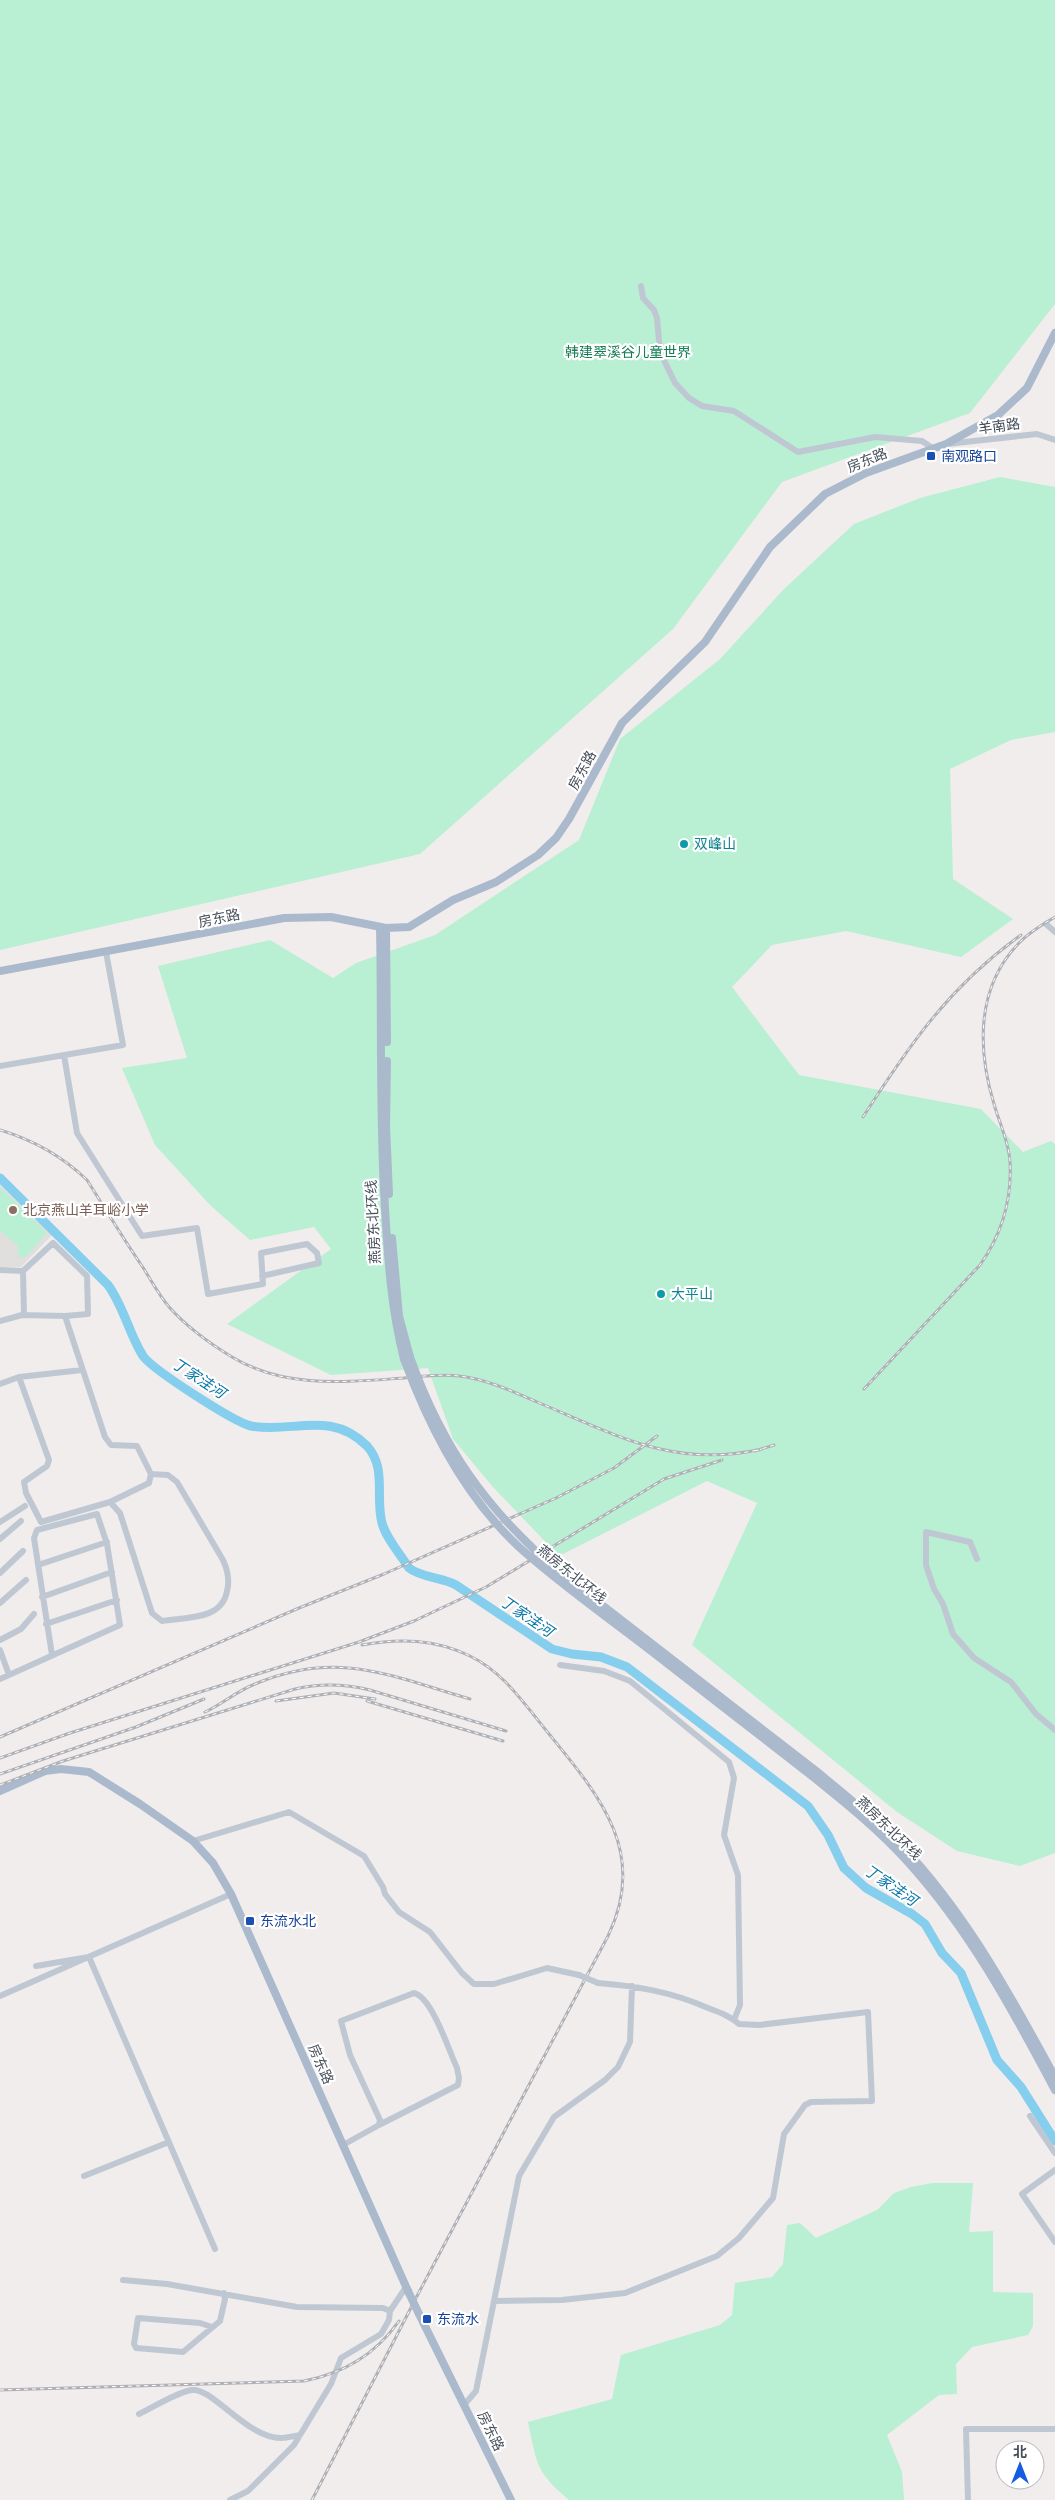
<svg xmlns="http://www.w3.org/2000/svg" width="1055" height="2500" viewBox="0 0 1055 2500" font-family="Mulish,'Noto Sans SC',sans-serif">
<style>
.education{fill:#e1dede}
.green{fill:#b9efd3}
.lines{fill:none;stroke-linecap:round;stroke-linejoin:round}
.river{stroke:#85ceed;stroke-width:9}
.minor{stroke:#bfc8d2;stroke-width:6}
.major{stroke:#abb9cd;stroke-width:8}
.rail-casing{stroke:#afb1b7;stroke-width:3}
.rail{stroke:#fff;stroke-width:1;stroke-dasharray:4;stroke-linecap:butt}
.minor-bridge{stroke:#bfc8d2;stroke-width:6}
.major-bridge{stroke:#abb9cd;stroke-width:8}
.transit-dot{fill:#1a4fb4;stroke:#fff;stroke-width:2}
.culture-dot{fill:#0f9aa8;stroke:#fff;stroke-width:2}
.education-dot{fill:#8d6e63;stroke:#fff;stroke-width:2}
.labels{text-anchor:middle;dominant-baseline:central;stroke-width:4.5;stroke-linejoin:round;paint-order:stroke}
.park-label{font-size:14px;fill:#157c52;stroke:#fff}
.street-label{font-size:14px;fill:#454e5a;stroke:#fff}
.transit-label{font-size:14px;fill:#164399;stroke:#fff;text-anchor:start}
.culture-label{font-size:14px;fill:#0d838f;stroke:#fff;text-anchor:start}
.education-label{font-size:14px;fill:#785e54;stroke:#fff;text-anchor:start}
.water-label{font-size:15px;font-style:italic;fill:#0a78a8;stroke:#fff}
</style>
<rect width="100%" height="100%" fill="#f0edec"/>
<path class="education" d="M 0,1185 L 52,1235 L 21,1267 L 0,1267 Z"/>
<path class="green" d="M 0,0 L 1055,0 L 1055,304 L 970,413 L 782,482 L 673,629 L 420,854 L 0,950 Z
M 1000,477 L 1055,487 L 1055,732 L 1011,740 L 950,769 L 953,879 L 1013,919 L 961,957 L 846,931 L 772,945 L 732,987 L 799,1075 L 981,1109 L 1023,1152 L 1051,1141 L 1055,1144 L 1055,1853 L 1020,1866 L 957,1851 L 897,1812 L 692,1645 L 757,1503 L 707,1481 L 559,1556 L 492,1486 L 453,1439 L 428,1368 L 331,1375 L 227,1324 L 331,1249 L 314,1227 L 250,1240 L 211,1206 L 155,1145 L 122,1068 L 187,1058 L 158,966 L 270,940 L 333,978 L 356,963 L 435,935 L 579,840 L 620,739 L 720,659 L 784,589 L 854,524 L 920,498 Z
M 0,1187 L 47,1233 L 25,1257 L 18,1257 L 18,1246 L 0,1231 Z
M 933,2183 L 973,2183 L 969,2232 L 993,2231 L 993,2292 L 1033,2293 L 1033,2326 L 1028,2335 L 972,2347 L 956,2364 L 957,2394 L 939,2395 L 887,2435 L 902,2472 L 904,2500 L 569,2500 C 535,2471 537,2464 528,2422 L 612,2399 L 621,2355 L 720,2325 L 732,2315 L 735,2283 L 772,2277 L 783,2264 L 787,2225 L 800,2223 L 816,2238 L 877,2210 L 894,2193 L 911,2187 Z"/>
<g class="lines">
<path class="river" d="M 0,1178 L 108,1285 C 124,1307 129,1334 143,1356 C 153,1370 234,1422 251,1426 C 291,1434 330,1409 367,1446 C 387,1468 375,1497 382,1523 C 386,1538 400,1554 409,1568 C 422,1578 441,1577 456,1585 L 552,1649 L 572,1654 L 601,1657 L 627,1667 L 808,1806 L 828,1835 L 844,1868 L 866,1888 L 912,1914 L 925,1924 L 942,1953 L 961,1973 L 997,2060 L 1021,2087 L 1055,2141"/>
<path class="minor" d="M 641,286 L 643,298 L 654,310 L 657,318 L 660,352 L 675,383 L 689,398 L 702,406 L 734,411 L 798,452 L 875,437 L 922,441 L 934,449
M 947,444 L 1037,434 L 1055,440
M 1046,924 L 1055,932
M 64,1055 L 77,1133 L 142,1236 L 197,1228 L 208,1294 L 263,1284 L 261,1253 L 307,1244 L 317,1253 L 319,1263 L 262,1276
M 0,1066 L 123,1045 L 106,952
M 0,1270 L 23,1271 L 53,1243 L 87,1276 L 88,1314 L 65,1316
M 23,1271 L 24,1315
M 0,1321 L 22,1315 L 65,1316 L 105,1437 L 111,1445 L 137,1446 L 151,1474 L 149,1483 L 110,1502 L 41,1522 L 26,1493 L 24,1482 L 47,1466 L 49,1460 L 19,1377
M 0,1384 L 19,1377 L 82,1370
M 110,1502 L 120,1513 L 152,1613 L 162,1621 C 187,1617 222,1620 227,1591 C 230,1580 228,1571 223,1560 L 177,1482 L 168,1475 L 151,1474
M 0,1522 L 25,1506
M 0,1539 L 21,1521
M 977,1559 L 970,1542 L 926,1532 L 926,1565 L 934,1589 L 943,1604 L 953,1634 L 974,1658 L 1011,1682 L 1036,1714 L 1055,1730
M 38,1565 L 107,1542
M 0,1573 L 23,1551
M 42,1597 L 112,1572
M 0,1603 L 26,1580
M 46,1624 L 117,1600
M 0,1640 L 21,1629 L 34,1614
M 0,1650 L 9,1675
M 560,1665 L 604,1671 L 630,1681 L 729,1762 L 734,1778 L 724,1835 L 738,1875 L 740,2005 L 734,2020
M 0,1679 L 120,1625 L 107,1544 L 97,1514 L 37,1530 L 34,1538 L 52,1655
M 193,1841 L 289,1812 L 364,1856 L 383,1887 L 385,1894 L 399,1912 L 430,1932 L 462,1973 L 474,1984 L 494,1984 L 547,1968 L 579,1975
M 36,1966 L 89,1957 L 215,2249
M 0,1996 L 231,1894
M 1030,2116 L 1055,2153
M 343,2145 L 379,2125 L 380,2120 L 350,2055 L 341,2021 L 414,1993 C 432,1997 449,2051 457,2068 L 459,2078 L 458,2085 L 379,2125
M 1055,2170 L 1022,2194 L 1055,2242
M 84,2176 L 169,2142
M 123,2280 L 167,2284 L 297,2307 L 383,2308 L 390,2311 L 389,2320 L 381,2334 L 341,2358 L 331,2384 L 294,2445 L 248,2491 L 230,2500
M 494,2301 L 562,2300 L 625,2293 L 717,2256 L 739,2238 L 773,2198 L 784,2134 L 805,2105 L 811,2102 L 872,2101 L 868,2012 L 759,2025 L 739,2024 C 730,2016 719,2012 708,2008 C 672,1992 637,1986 598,1983
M 390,2311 L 406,2287
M 212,2327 L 200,2323 L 138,2318 L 134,2344 L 136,2348 L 183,2352 L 220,2321 L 225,2299 L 224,2293
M 464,2405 L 476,2391 L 519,2176 L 554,2117 L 605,2080 L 618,2067 L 630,2042 L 632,1986
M 139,2414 C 154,2407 177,2392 192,2390 C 212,2387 247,2438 281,2438 C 287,2438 294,2436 300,2435
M 968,2500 L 966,2429 L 1055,2429"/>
<path class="major" d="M 380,927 C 382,1021 379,1114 385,1208 C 388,1259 391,1309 404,1359
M 386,928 L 387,1042
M 0,971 L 284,918 L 331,917 L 386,928 L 409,927 L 453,900 L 496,882 L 538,855 L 556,838 L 569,819 L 622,723 L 705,642 L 770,547 L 825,494 L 866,473 L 946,444 L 998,415 L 1027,388 L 1055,333
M 387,1061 L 386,1126 L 389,1194
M 392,1238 L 399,1316 L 410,1357
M 0,1791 L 45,1771 L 61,1769 L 89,1772 L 140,1804 L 193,1841 L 213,1863 L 231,1894 L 408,2291
M 419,2314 L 511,2500"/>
<defs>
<path id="rail" d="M 863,1117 C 910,1044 949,987 1021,935
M 0,1130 C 33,1140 62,1156 87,1180 C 106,1210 124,1240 144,1269 C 152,1282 160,1297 170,1308 C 188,1328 209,1343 232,1357 C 285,1389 345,1382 404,1378 C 422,1376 441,1374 459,1376 C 486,1379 512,1391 537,1402 C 616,1435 674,1469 762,1449
M 864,1389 L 980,1265 C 1002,1234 1012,1200 1010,1162 C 1009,1142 999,1122 994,1104 C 977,1048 976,985 1021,941 C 1031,931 1043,924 1055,917
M 755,1451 L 774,1445
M 276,1701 L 334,1693 L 375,1699
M 367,1701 L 503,1741
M 205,1712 C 222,1704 237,1691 255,1684 C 338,1649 390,1676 470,1699
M 0,1737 L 299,1608 L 384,1574 L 556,1498 L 614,1468 L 657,1436
M 0,1758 L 70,1733 L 359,1642 L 414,1621 L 486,1587 L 664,1479 L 722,1460
M 0,1774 L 136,1727 L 204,1699
M 0,1785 L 63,1761 L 295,1689 C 321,1683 345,1684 370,1690 L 506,1731
M 0,2390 L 304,2381 C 344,2373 375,2355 399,2321
M 312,2500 L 417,2296 L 608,1936 C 650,1850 596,1792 545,1729 C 523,1702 503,1672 470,1656 C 435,1639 400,1638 362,1645"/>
</defs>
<use href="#rail" class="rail-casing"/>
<use href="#rail" class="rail"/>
<path class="minor-bridge" d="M 579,1975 L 598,1983"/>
<path class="major-bridge" d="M 410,1357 C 443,1448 485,1508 558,1571 L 820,1774 C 852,1801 885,1827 913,1858 C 972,1924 1013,2000 1055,2077
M 404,1359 C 429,1427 465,1497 519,1547 C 560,1584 606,1616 650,1650 C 706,1693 761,1737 817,1780 C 848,1805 880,1831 907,1861 C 969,1929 1012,2009 1055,2090
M 408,2291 L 419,2314"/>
</g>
<g class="transit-dot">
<rect x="926" y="451" width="10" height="10" rx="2.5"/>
<rect x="245" y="1916" width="10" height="10" rx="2.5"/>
<rect x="422" y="2314" width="10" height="10" rx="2.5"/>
</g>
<g class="culture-dot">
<circle cx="684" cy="844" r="5"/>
<circle cx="661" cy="1294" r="5"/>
</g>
<circle class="education-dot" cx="13" cy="1210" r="5"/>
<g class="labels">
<g class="park-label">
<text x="628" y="352">韩建翠溪谷儿童世界</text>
</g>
<g class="street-label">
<text transform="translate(999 426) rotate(-8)">羊南路</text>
<text transform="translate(867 460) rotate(-22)">房东路</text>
<text transform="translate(582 770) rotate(-62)">房东路</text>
<text transform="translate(219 918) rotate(-12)">房东路</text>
<text transform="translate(373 1222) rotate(-93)">燕房东北环线</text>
<text transform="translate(572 1574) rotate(39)">燕房东北环线</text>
<text transform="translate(889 1828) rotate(44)">燕房东北环线</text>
<text transform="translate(321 2064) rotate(66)">房东路</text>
<text transform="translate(491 2431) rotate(64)">房东路</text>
</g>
<g class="transit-label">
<text x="941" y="456">南观路口</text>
<text x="260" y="1921">东流水北</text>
<text x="437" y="2319">东流水</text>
</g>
<g class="culture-label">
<text x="694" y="844">双峰山</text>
<text x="671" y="1294">大平山</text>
</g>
<g class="education-label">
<text x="23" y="1210">北京燕山羊耳峪小学</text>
</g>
<g class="water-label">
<text transform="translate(199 1378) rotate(33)">丁家洼河</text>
<text transform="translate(527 1616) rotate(34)">丁家洼河</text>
<text transform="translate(891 1885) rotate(34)">丁家洼河</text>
</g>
</g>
<g transform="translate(1020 2465)"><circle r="24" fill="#ffffff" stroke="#b5b8bd"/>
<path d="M0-4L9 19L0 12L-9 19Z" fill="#165ce0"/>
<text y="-8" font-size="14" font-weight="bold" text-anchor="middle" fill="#454e5a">北</text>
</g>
</svg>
